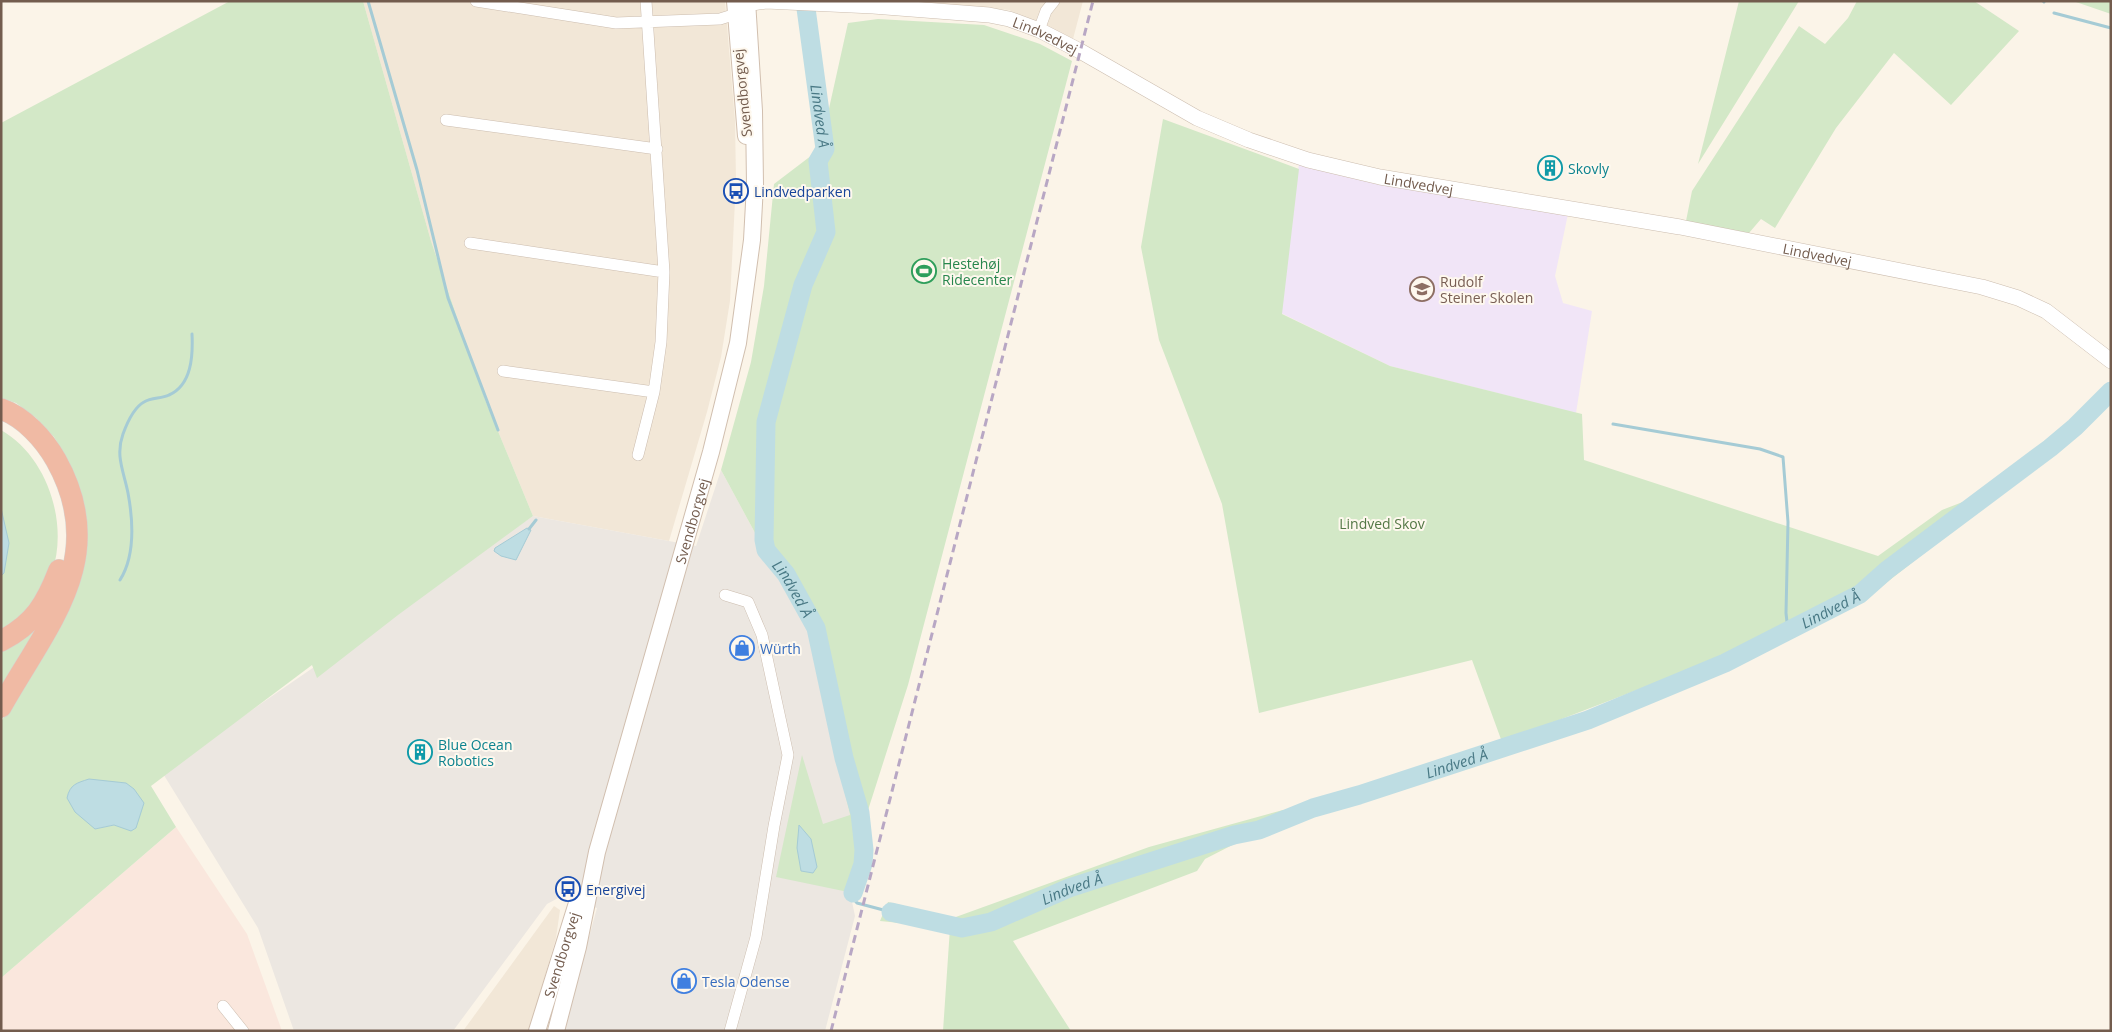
<svg xmlns="http://www.w3.org/2000/svg" width="2112" height="1032" viewBox="0 0 2112 1032" font-family="'Open Sans',sans-serif">
<style>
.residential{fill:#f2e7d7}
.commercial{fill:#fae7dd}
.industrial{fill:#ece7e1}
.education{fill:#f1e5f7}
.green{fill:#d3e8c7;fill-rule:evenodd}
.water{fill:#bedde3;stroke:#a5cbd5}
.lines{fill:none;stroke-linecap:round;stroke-linejoin:round}
.stream{stroke:#a5cbd5;stroke-width:3}
.river{stroke:#bedde3;stroke-width:19}
.minor-casing{stroke:#ccbdaf;stroke-width:12}
.tertiary-casing{stroke:#ccbdaf;stroke-width:16}
.secondary-casing{stroke:#d1bfaf;stroke-width:18}
.motorway-casing{stroke:#d8d1cd;stroke-width:22}
.minor{stroke:#fff;stroke-width:11}
.tertiary{stroke:#fff;stroke-width:15}
.secondary{stroke:#fff;stroke-width:16}
.motorway{stroke:#f0baa4;stroke-width:21}
.rail{stroke:#b8a7c4;stroke-width:3;stroke-dasharray:8 5;stroke-linecap:butt}
.labels{text-anchor:middle;dominant-baseline:central;stroke-width:4;stroke-linejoin:round;paint-order:stroke}
.street-label{font-size:14px;fill:#735c4e;stroke:#fef8ee}
.culture-label{font-size:14px;fill:#0d838f;stroke:#fef8ee;text-anchor:start}
.transit-label{font-size:14px;fill:#164399;stroke:#fef8ee;text-anchor:start}
.leisure-label{font-size:14px;fill:#27864d;stroke:#fef8ee;text-anchor:start}
.education-label{font-size:14px;fill:#785e54;stroke:#fef8ee;text-anchor:start}
.park-label{font-size:14px;fill:#547846;stroke:#fef8ee}
.shop-label{font-size:14px;fill:#366cbe;stroke:#fef8ee;text-anchor:start}
.water-label{font-size:15px;font-style:italic;fill:#497985;stroke:#fef8ee}
</style>
<rect width="100%" height="100%" fill="#fbf4e8"/>
<path class="residential" d="M 363,1 L 725,1 L 735,121 L 736,181 L 730,301 L 721,357 L 707,412 L 669,541 L 533,516 L 486,402 L 431,241 Z
M 913,1 L 1083,1 L 1073,39 L 1009,10 Z
M 554,906 L 560,910 L 556,938 L 529,1031 L 463,1031 Z"/>
<path class="commercial" d="M 176,827 L 247,934 L 282,1031 L 1,1031 L 1,978 Z"/>
<path class="industrial" d="M 721,470 L 807,629 L 857,845 L 850,892 L 855,916 L 825,1031 L 563,1031 L 597,908 L 560,897 L 547,904 L 453,1031 L 294,1031 L 258,928 L 162,772 L 533,516 L 696,546 Z"/>
<path class="education" d="M 1299,163 L 1568,214 L 1555,276 L 1563,303 L 1592,311 L 1576,413 L 1390,366 L 1281,313 Z"/>
<path class="green" d="M 230,1 L 363,1 L 431,241 L 486,402 L 533,516 L 398,615 L 317,678 L 312,665 L 151,786 L 176,827 L 1,978 L 1,722 L 71,604 L 81,577 L 85,546 L 80,491 L 69,462 L 54,437 L 36,418 L 16,403 L 1,398 L 1,123 ZM 134,789 L 140,799 L 136,828 L 131,830 L 114,825 L 95,829 Z
M 1739,1 L 1799,1 L 1698,164 Z
M 1857,1 L 1974,1 L 2019,31 L 1951,105 L 1894,53 L 1836,128 L 1775,228 L 1761,219 L 1749,233 L 1686,221 L 1692,191 L 1799,26 L 1825,44 L 1848,18 Z
M 2073,1 L 2111,1 L 2111,14 Z
M 878,19 L 984,25 L 1040,44 L 1072,61 L 908,685 L 862,829 L 863,864 L 853,893 L 776,877 L 802,755 L 823,824 L 850,815 L 807,629 L 721,470 L 751,362 L 764,286 L 774,184 L 820,149 L 848,23 Z
M 1163,119 L 1299,169 L 1282,314 L 1390,366 L 1582,414 L 1584,460 L 1878,556 L 1942,510 L 1978,496 L 1983,507 L 1858,605 L 1502,742 L 1472,660 L 1259,713 L 1222,504 L 1159,340 L 1141,247 Z
M 1,430 C 47,456 69,523 52,572 C 49,583 41,597 35,607 C 29,617 11,625 1,632 Z
M 39,621 L 1,694 L 1,646 Z
M 1283,810 L 1285,818 L 1205,859 L 1197,871 L 1013,941 L 1071,1031 L 943,1031 L 950,928 L 880,921 L 888,902 L 953,918 L 1149,847 Z"/>
<path class="water" d="M 1,508 L 9,543 L 4,573 L 1,576 Z
M 527,528 L 531,530 L 516,560 L 501,556 L 494,551 L 495,548 Z
M 89,779 L 126,783 L 134,789 L 144,803 L 136,828 L 131,831 L 114,825 L 95,829 L 75,812 L 67,798 C 70,784 77,783 89,779 Z
M 799,825 L 811,839 L 817,867 L 813,873 L 801,871 L 797,848 Z"/>
<g class="lines">
<path class="stream" d="M 368,1 L 417,170 L 448,298 L 498,430
M 2043,1 L 2044,2
M 2054,13 L 2111,28
M 1613,424 L 1760,449 L 1783,457 L 1788,522 L 1786,613 L 1788,631
M 529,529 L 536,520
M 120,580 C 135,556 133,520 128,493 C 124,472 115,456 123,434 C 127,423 133,408 144,402 C 152,397 161,399 169,395 C 192,385 193,355 192,334
M 853,893 L 852,897 L 857,903 L 891,912"/>
<g class="river">
<path id="s1" d="M 805,1 L 825,149 L 818,161 L 826,232 L 803,285 L 766,422 L 764,540 L 766,550 L 786,574 L 816,628 L 844,758 L 860,813 L 864,850 L 863,864 L 853,893"/>
<path id="s2" d="M 891,912 L 962,928 L 991,922 L 1069,888 L 1234,835 L 1259,830 L 1313,808 L 1359,795 L 1588,720 L 1725,663 L 1860,594 L 1887,570 L 2050,448 L 2075,427 L 2111,391"/>
</g>
<defs>
<path id="minor" d="M 476,1 L 616,23 L 720,19 L 736,14
M 1039,30 L 1046,11 L 1054,1
M 446,120 L 657,149
M 470,243 L 664,272
M 503,371 L 654,392
M 638,455 L 654,392 L 661,342 L 664,272 L 646,1
M 725,595 L 748,602 L 762,635 L 788,755 L 774,826 L 756,937 L 730,1031
M 223,1006 L 243,1031"/>
<g id="tertiary">
<path id="s3" d="M 738,13 L 752,3 L 766,1 L 873,6 L 989,15 L 1009,19 L 1039,30 L 1080,51 L 1197,118 L 1249,140 L 1308,160 L 1380,177 L 1680,227 L 1982,287 L 2018,298 L 2046,311 L 2111,361"/>
</g>
<g id="secondary">
<path d="M 735,1 L 746,136"/>
<path id="s4" d="M 537,1031 L 577,903"/>
<path id="s5" d="M 556,1031 L 578,947 L 597,852 L 711,452 L 738,343 L 752,240 L 755,185 L 754,111 L 747,1"/>
</g>
<path id="motorway" d="M 1,409 C 24,417 44,439 56,460 C 111,558 47,625 1,707
M 1,641 C 34,624 46,604 59,570"/>
</defs>
<use href="#minor" class="minor-casing"/>
<use href="#tertiary" class="tertiary-casing"/>
<use href="#secondary" class="secondary-casing"/>
<use href="#motorway" class="motorway-casing"/>
<use href="#minor" class="minor"/>
<use href="#tertiary" class="tertiary"/>
<use href="#secondary" class="secondary"/>
<use href="#motorway" class="motorway"/>
<path class="rail" d="M 831,1031 L 1093,1"/>
</g>
<defs>
<symbol id="building-ring" viewBox="-11 -11 22 22"><circle r="9.5" fill="#fef8ee" stroke="#0f9aa8" stroke-width="1.5"/><path d="M-4-6H4V6H1V3H-1V6H-4ZM-2.5-4.3h1.7v1.8h-1.7ZM.8-4.3h1.7v1.8H.8ZM-2.5-1h1.7V.8h-1.7ZM.8-1h1.7V.8H.8Z" fill="#0f9aa8"/></symbol>
<symbol id="bus-ring" viewBox="-11 -11 22 22"><circle r="9.5" fill="#fef8ee" stroke="#1a4fb4" stroke-width="1.5"/><path d="M-5-6H5V4H4V6H2V4H-2V6H-4V4H-5ZM-3.5-4V0h7V-4ZM-3.5 1.2v1.5H-2V1.2ZM2 1.2v1.5H3.5V1.2Z" fill="#1a4fb4"/></symbol>
<symbol id="stadium-ring" viewBox="-11 -11 22 22"><circle r="9.5" fill="#fef8ee" stroke="#2e9e5b" stroke-width="1.5"/><path d="M0-5a6.5 5 0 1 0 0 10a6.5 5 0 1 0 0-10ZM-3.5-1.8h7v3.6h-7Z" fill="#2e9e5b"/></symbol>
<symbol id="school-ring" viewBox="-11 -11 22 22"><circle r="9.5" fill="#fef8ee" stroke="#8d6e63" stroke-width="1.5"/><path d="M0-5L7-2L0 1L-7-2ZM-4 1L0 2.5L4 1V4Q0 6-4 4Z" fill="#8d6e63"/></symbol>
<symbol id="shop-ring" viewBox="-11 -11 22 22"><circle r="9.5" fill="#fef8ee" stroke="#3f7fe0" stroke-width="1.5"/><path d="M-5-2.5h2.3a2.7 3.5 0 0 1 5.4 0H5L5.5 6h-11ZM-1.5-2.5h3a1.5 2.3 0 0 0-3 0Z" fill="#3f7fe0"/></symbol>
</defs>
<g fill-rule="evenodd">
<use href="#building-ring" x="1536" y="154" width="28" height="28"/>
<use href="#bus-ring" x="722" y="177" width="28" height="28"/>
<use href="#stadium-ring" x="910" y="257" width="28" height="28"/>
<use href="#school-ring" x="1408" y="275" width="28" height="28"/>
<use href="#shop-ring" x="728" y="634" width="28" height="28"/>
<use href="#building-ring" x="406" y="738" width="28" height="28"/>
<use href="#bus-ring" x="554" y="875" width="28" height="28"/>
<use href="#shop-ring" x="670" y="967" width="28" height="28"/>
</g>
<g class="labels">
<g class="street-label">
<text stroke="none"><textPath href="#s3" startOffset="315">Lindvedvej</textPath></text>
<text transform="translate(742 93) rotate(-96)">Svendborgvej</text>
<text stroke="none"><textPath href="#s3" startOffset="720">Lindvedvej</textPath></text>
<text stroke="none"><textPath href="#s3" startOffset="1125">Lindvedvej</textPath></text>
<text stroke="none"><textPath href="#s5" startOffset="528">Svendborgvej</textPath></text>
<text stroke="none"><textPath href="#s4" startOffset="80">Svendborgvej</textPath></text>
</g>
<g class="culture-label">
<text x="1568" y="168">Skovly</text>
<text x="438" y="744">Blue Ocean<tspan x="438" dy="16">Robotics</tspan></text>
</g>
<g class="transit-label">
<text x="754" y="191">Lindvedparken</text>
<text x="586" y="889">Energivej</text>
</g>
<g class="leisure-label">
<text x="942" y="263">Hestehøj<tspan x="942" dy="16">Ridecenter</tspan></text>
</g>
<g class="education-label">
<text x="1440" y="281">Rudolf<tspan x="1440" dy="16">Steiner Skolen</tspan></text>
</g>
<g class="park-label">
<text x="1382" y="523">Lindved Skov</text>
</g>
<g class="shop-label">
<text x="760" y="648">Würth</text>
<text x="702" y="981">Tesla Odense</text>
</g>
<g class="water-label">
<text stroke="none"><textPath href="#s1" startOffset="116">Lindved Å</textPath></text>
<text stroke="none"><textPath href="#s1" startOffset="610">Lindved Å</textPath></text>
<text stroke="none"><textPath href="#s2" startOffset="1000">Lindved Å</textPath></text>
<text stroke="none"><textPath href="#s2" startOffset="595">Lindved Å</textPath></text>
<text stroke="none"><textPath href="#s2" startOffset="190">Lindved Å</textPath></text>
</g>
</g>
<rect width="2112" height="1032" fill="none" stroke="#735c4e" stroke-width="5"/>
</svg>
